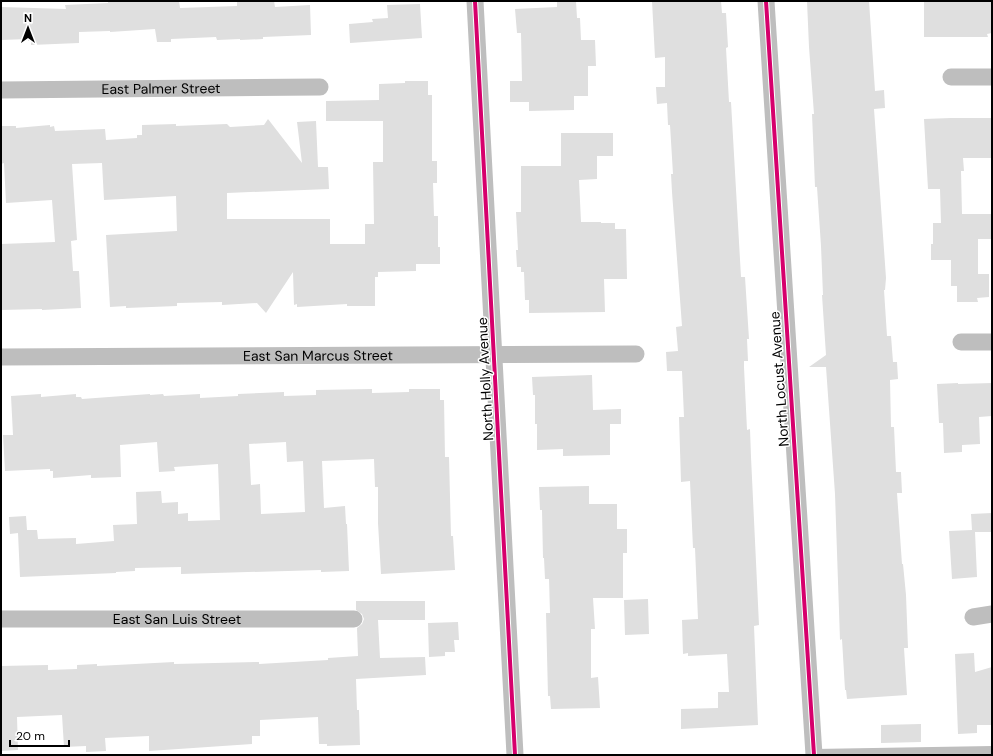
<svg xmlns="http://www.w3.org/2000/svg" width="993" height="756" viewBox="0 0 993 756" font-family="'DM Sans',sans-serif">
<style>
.building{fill:#dfdfdf;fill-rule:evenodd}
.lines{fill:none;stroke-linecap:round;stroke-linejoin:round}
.lane{stroke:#bebebe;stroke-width:8}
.street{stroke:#bebebe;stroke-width:17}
.cycleway-casing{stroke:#fff;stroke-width:6}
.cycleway{stroke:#d6006c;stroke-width:4}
.labels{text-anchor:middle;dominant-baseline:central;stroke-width:3;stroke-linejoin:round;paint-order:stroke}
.street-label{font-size:14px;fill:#000;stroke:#fff}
</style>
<rect width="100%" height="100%" fill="#fff"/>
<path class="building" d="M 108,1 L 179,1 L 180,8 L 237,6 L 237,1 L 274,1 L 275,7 L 310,5 L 311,35 L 263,37 L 263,39 L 240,40 L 240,39 L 217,40 L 216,37 L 171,39 L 171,42 L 157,42 L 155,29 L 110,32 L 110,31 L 79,32 L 79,43 L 31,45 L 31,41 L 28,41 L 28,39 L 1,40 L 1,7 L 66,9 L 65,5 L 108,3 Z
M 557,1 L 576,1 L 577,18 L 580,18 L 581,40 L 595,40 L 596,66 L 588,66 L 588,96 L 574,96 L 574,110 L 529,111 L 529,102 L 510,102 L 510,81 L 522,81 L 521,33 L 517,33 L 515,9 L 557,7 Z
M 652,1 L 721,1 L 722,13 L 726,13 L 728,47 L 726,48 L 729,102 L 731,102 L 741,277 L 745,277 L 749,339 L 747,339 L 748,361 L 744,361 L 744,367 L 747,430 L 750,429 L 751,457 L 759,625 L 754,626 L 758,725 L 681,729 L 681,709 L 718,708 L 718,692 L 729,692 L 727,654 L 688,656 L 688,653 L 683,654 L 682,620 L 698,619 L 695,548 L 693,548 L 690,481 L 681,482 L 679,417 L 684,417 L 682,371 L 667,371 L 666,352 L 678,351 L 676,327 L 682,326 L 672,192 L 671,174 L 673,174 L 670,125 L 668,125 L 667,103 L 657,104 L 656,87 L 665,87 L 665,57 L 655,58 Z
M 807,1 L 832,1 L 832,2 L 869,1 L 875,91 L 884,90 L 885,108 L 874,109 L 886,278 L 885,290 L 884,290 L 887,336 L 891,336 L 893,362 L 897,362 L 898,379 L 890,380 L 891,427 L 894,427 L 896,472 L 901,472 L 902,493 L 897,493 L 902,564 L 903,564 L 906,595 L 908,648 L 904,648 L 907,695 L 847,699 L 846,690 L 845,690 L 842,639 L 840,640 L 835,494 L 826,367 L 809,367 L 826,355 L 822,295 L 823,295 L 821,246 L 817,187 L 815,187 L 814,162 L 812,114 L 814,114 L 809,47 Z
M 924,1 L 992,1 L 992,33 L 987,34 L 988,37 L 924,37 Z
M 420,4 L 422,38 L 350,43 L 349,24 L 373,22 L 372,19 L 388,18 L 387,5 Z
M 405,81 L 428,81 L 428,95 L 432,95 L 432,161 L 437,161 L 437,183 L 433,183 L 434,216 L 438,216 L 438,247 L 440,247 L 440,264 L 416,264 L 416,271 L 378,272 L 378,277 L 375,277 L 375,306 L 347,306 L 347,304 L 297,307 L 297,304 L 294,305 L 293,272 L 266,313 L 257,303 L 222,305 L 222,302 L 177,303 L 177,306 L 126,308 L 126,306 L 110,307 L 106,235 L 177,231 L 176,196 L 104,200 L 102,163 L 72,164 L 77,240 L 71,241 L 73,271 L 79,271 L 81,308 L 42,310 L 42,309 L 1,310 L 1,244 L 55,242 L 52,200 L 6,203 L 4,163 L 1,164 L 1,126 L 16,126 L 16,128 L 50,125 L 50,127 L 54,126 L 55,131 L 105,129 L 106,140 L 137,138 L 137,135 L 142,135 L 142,125 L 176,124 L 176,126 L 227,124 L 230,127 L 264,125 L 268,119 L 302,163 L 297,122 L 316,121 L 318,167 L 328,167 L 329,189 L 227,193 L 227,219 L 330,219 L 330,244 L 365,244 L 365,224 L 374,224 L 373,162 L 383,162 L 383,121 L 326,121 L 326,101 L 379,100 L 379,84 L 405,83 Z
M 951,118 L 992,118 L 992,158 L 963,158 L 964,171 L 961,171 L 962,214 L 992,214 L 992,239 L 978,239 L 978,274 L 989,274 L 989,297 L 977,298 L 978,302 L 957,302 L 957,286 L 951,286 L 951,260 L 931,260 L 931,244 L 933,244 L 933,223 L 941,223 L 940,189 L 928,189 L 924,119 Z
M 561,133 L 613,133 L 613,156 L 597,156 L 597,179 L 579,180 L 581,222 L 601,222 L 601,223 L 615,223 L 615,229 L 626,229 L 627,279 L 604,279 L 605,312 L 529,313 L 529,300 L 525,300 L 524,272 L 521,272 L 521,267 L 517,267 L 516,250 L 518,250 L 516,212 L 521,212 L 521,166 L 561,166 Z
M 592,375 L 593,410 L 621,409 L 621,424 L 610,424 L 610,455 L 563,456 L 563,449 L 537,450 L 537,424 L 535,424 L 535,395 L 533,395 L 532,377 Z
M 958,383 L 958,384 L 992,383 L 992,416 L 979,417 L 980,444 L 962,445 L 962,452 L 944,453 L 943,423 L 939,423 L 937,384 Z
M 372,389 L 372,393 L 409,392 L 409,389 L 440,389 L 440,400 L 444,400 L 445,457 L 449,457 L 451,536 L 453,536 L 455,570 L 381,574 L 378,523 L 378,487 L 375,487 L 374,459 L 322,461 L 324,508 L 345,506 L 346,524 L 347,524 L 349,571 L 321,572 L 321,570 L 181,574 L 181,567 L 135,568 L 135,571 L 116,572 L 116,573 L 20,577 L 18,533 L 10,534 L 9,517 L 26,516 L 27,530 L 37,530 L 38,539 L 76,538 L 76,544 L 114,541 L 113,525 L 137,524 L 136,492 L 161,491 L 162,503 L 178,502 L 178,514 L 188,513 L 188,521 L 220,520 L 218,464 L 174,467 L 175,471 L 159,472 L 157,442 L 120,445 L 121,477 L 91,478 L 91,475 L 53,478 L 53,471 L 50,471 L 50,469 L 5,471 L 3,435 L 13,435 L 11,396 L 41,394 L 41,397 L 76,394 L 76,397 L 81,397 L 82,399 L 150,394 L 150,395 L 163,394 L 164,396 L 200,394 L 200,398 L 238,396 L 238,394 L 284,392 L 284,396 L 316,395 L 316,390 ZM 286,442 L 287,462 L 303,461 L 305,512 L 261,514 L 260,484 L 251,485 L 249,444 Z
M 589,486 L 589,504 L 617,504 L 617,529 L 627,529 L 627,553 L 623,553 L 623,598 L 593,598 L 595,629 L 591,629 L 591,678 L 598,677 L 600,708 L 551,709 L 550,696 L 548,696 L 546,613 L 550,613 L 549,579 L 545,579 L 544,558 L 543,558 L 542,510 L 540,510 L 539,487 Z
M 992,513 L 992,532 L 975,532 L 977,577 L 952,579 L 949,531 L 972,530 L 971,514 Z
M 648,599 L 649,634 L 625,635 L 624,600 Z
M 356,601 L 425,601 L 425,620 L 378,620 L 380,658 L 425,657 L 426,675 L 356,679 L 357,710 L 359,710 L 360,745 L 327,746 L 327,744 L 319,744 L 318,717 L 260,720 L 260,736 L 252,736 L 252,744 L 149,751 L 149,736 L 105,738 L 106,751 L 86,752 L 86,746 L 64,747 L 62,715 L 17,717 L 18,750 L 1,751 L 1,666 L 48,665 L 48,670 L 77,669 L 77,665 L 97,664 L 97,666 L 174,662 L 174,664 L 259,662 L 259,664 L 328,660 L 328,658 L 358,656 L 357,628 L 362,624 L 364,619 L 362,614 L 356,610 Z
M 458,622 L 459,640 L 454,640 L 455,652 L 445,652 L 445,656 L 429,657 L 428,623 Z
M 974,653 L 975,672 L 992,667 L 992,725 L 977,725 L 977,733 L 958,734 L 955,654 Z
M 921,724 L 921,742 L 881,743 L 881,725 Z"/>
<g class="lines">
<path class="lane" d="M 814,753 L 992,750"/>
<g class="street">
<path d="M 475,1 L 515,755"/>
<path d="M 766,1 L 814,755"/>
<path d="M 951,77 L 992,77"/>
<path id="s1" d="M 1,90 L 320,87"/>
<path d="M 961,342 L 992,342"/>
<path id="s2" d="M 1,357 L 636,354"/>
<path d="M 973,617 L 992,614"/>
<path id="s3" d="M 1,619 L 354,619"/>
</g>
<defs>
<path id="cycleway" d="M 475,1 L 515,755
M 766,1 L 814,755"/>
</defs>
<use href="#cycleway" class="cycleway-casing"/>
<use href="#cycleway" class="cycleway"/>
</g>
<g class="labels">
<g class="street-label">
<text stroke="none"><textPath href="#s1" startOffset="160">East Palmer Street</textPath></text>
<text stroke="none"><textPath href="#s2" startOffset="317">East San Marcus Street</textPath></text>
<text transform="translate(485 379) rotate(-93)">North Holly Avenue</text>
<text transform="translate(779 379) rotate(-94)">North Locust Avenue</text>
<text stroke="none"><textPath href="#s3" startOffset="176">East San Luis Street</textPath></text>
</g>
</g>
<rect width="993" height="756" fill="none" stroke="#000000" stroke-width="4"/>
<g transform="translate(28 28)" stroke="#ffffff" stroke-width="3" paint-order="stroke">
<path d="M0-3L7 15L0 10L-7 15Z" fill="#000000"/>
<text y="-6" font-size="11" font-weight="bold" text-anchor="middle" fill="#000000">N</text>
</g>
<path d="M10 740v6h59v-6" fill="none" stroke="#000000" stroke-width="2"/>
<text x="16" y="740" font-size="12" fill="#000000" stroke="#ffffff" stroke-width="3" paint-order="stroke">20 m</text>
</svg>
